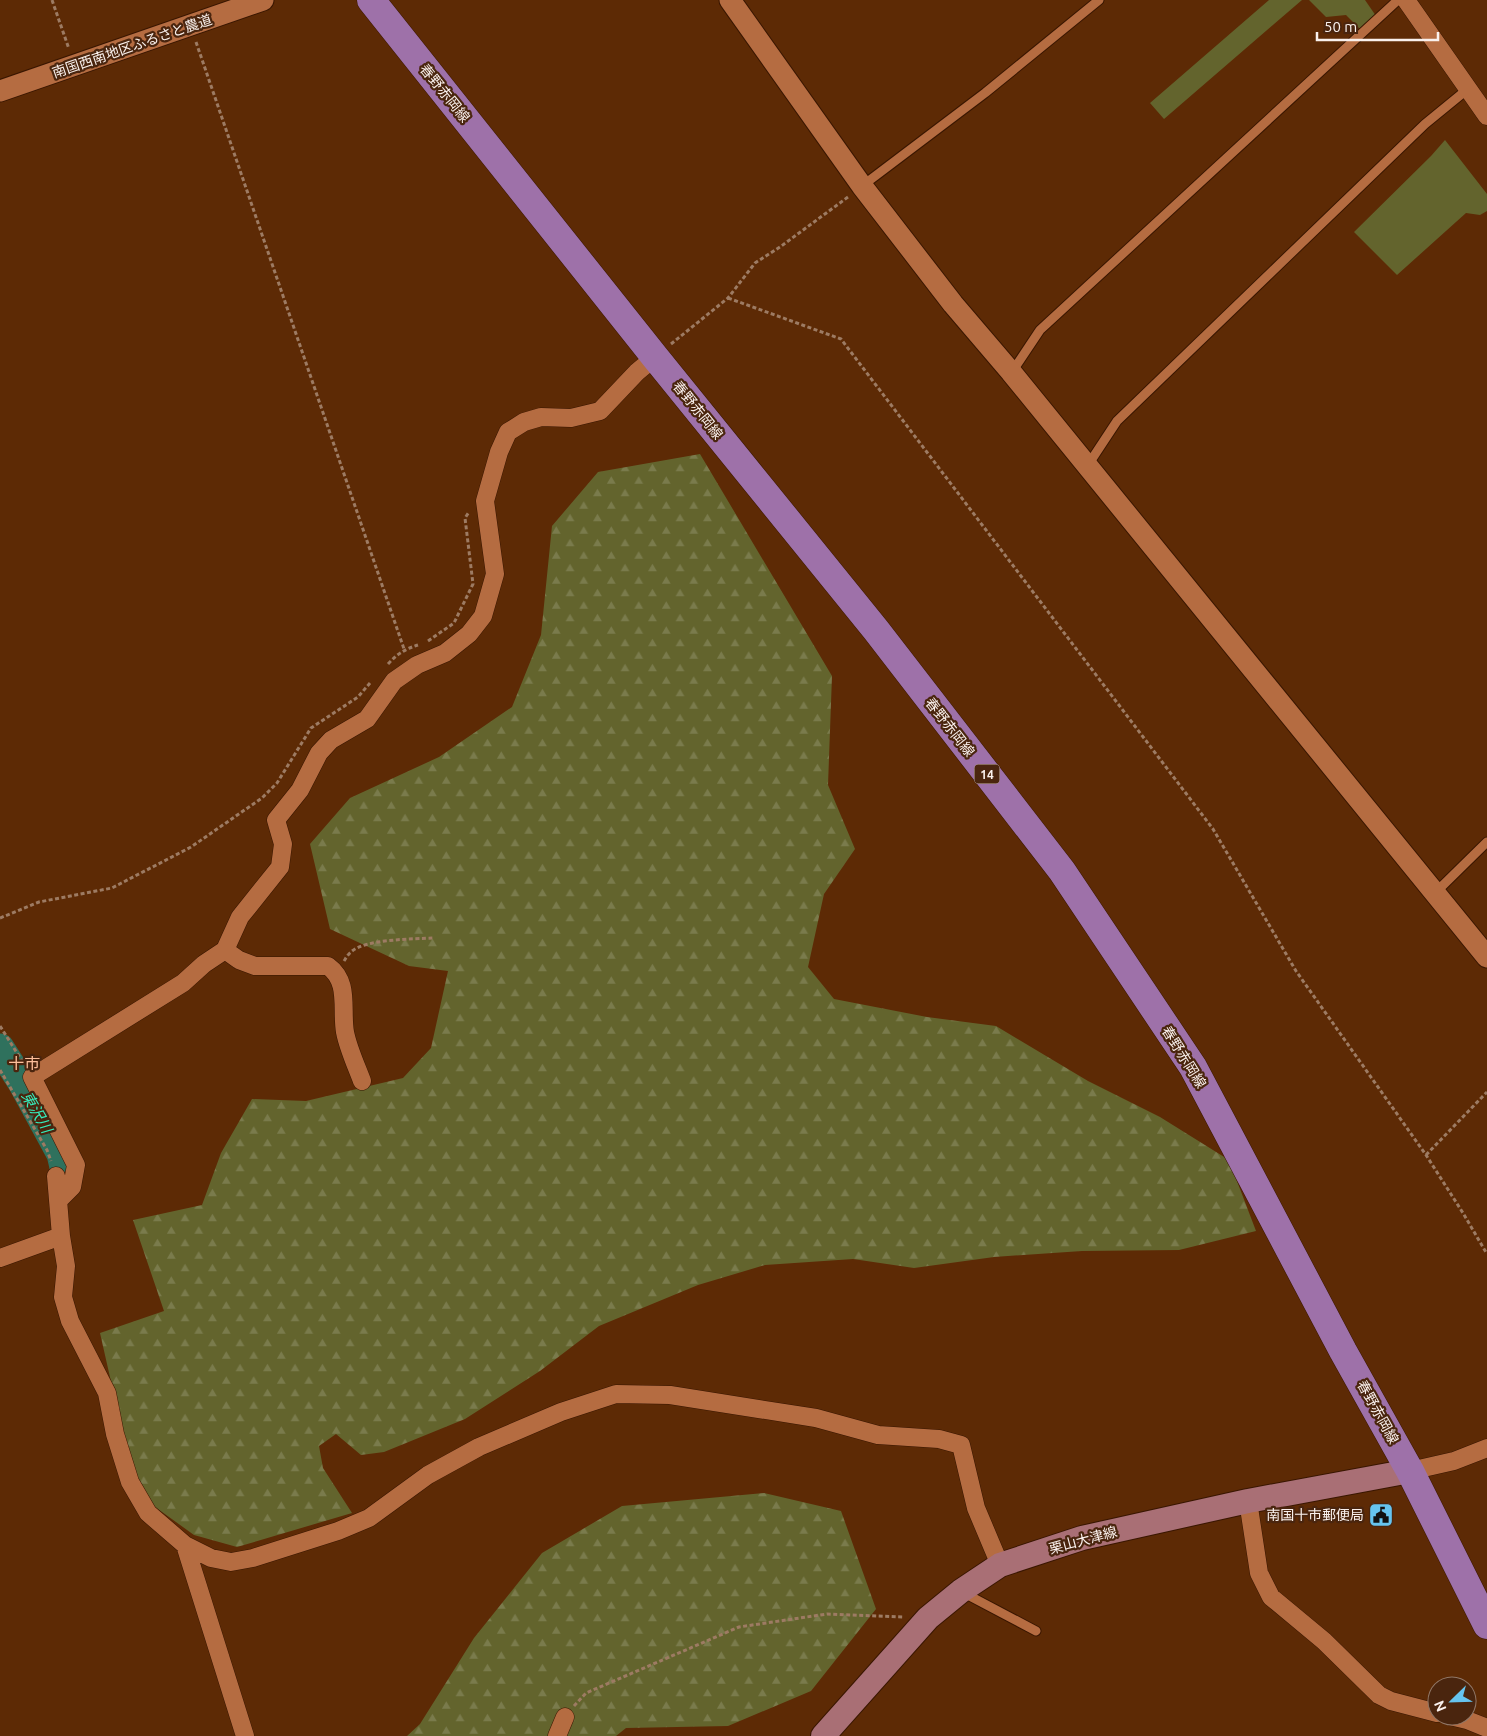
<svg xmlns="http://www.w3.org/2000/svg" width="1487" height="1736" viewBox="0 0 1487 1736" font-family="Ubuntu,'Noto Sans JP',sans-serif">
<style>
.green{fill:#63642d}
.forest{fill:url(#forest-firs)}
.lines{fill:none;stroke-linecap:round;stroke-linejoin:round}
.river{stroke:#2f715d;stroke-width:29}
.service-casing{stroke:#391600;stroke-width:11}
.minor-casing{stroke:#391600;stroke-width:19}
.tertiary-casing{stroke:#391600;stroke-width:23}
.secondary-casing{stroke:#391600;stroke-width:26}
.primary-casing{stroke:#391600;stroke-width:29}
.path{stroke:#9d7b63;stroke-width:3;stroke-dasharray:4 2.5;stroke-linecap:butt}
.service{stroke:#b56c41;stroke-width:9}
.minor{stroke:#b56c41;stroke-width:18}
.tertiary{stroke:#b56c41;stroke-width:21}
.secondary{stroke:#a96f75;stroke-width:24}
.primary{stroke:#9e71a9;stroke-width:28}
.labels{text-anchor:middle;dominant-baseline:central;stroke-width:4.5;stroke-linejoin:round;paint-order:stroke}
.shield{fill:#4a250e;stroke:#c5b4aa;stroke-width:1}
.shield-label{font-size:12px;font-weight:bold;fill:#faf1ed}
.street-label{font-size:14px;fill:#faf1ed;stroke:#4a250e}
.poi-label{font-size:14px;fill:#faf1ed;stroke:#4a250e;text-anchor:end}
.water-label{font-size:15px;font-style:italic;fill:#35ecbc;stroke:#4a250e}
.quarter-label{font-size:16px;fill:#fdbe9a;stroke:#4a250e}
</style>
<defs>
<pattern id="forest-firs" width="22" height="20" patternUnits="userSpaceOnUse" patternTransform="scale(1.25)"><rect width="22" height="20" fill="#63642d"/><path d="M5 1l3.5 6h-7zM16 11l3.5 6h-7z" fill="#7a7b4c"/></pattern>
</defs>
<rect width="100%" height="100%" fill="#5d2a05"/>
<path class="green" d="M 1269,0 L 1302,0 L 1164,119 L 1150,103 Z
M 1309,0 L 1365,0 L 1376,16 L 1360,29 L 1346,15 L 1326,17 Z
M 1445,140 L 1487,194 L 1487,211 L 1480,215 L 1466,213 L 1397,275 L 1354,232 L 1431,156 Z"/>
<path class="forest" d="M 700,454 L 832,676 L 828,785 L 855,849 L 824,894 L 808,967 L 834,999 L 927,1017 L 996,1026 L 1088,1081 L 1160,1117 L 1229,1160 L 1256,1231 L 1179,1250 L 1082,1251 L 994,1257 L 914,1268 L 853,1259 L 765,1265 L 698,1285 L 599,1326 L 540,1371 L 465,1419 L 384,1452 L 361,1455 L 336,1434 L 319,1446 L 323,1468 L 352,1513 L 237,1547 L 194,1535 L 151,1504 L 129,1461 L 100,1333 L 164,1311 L 133,1220 L 202,1205 L 221,1153 L 252,1099 L 306,1101 L 403,1078 L 431,1048 L 448,971 L 409,966 L 330,929 L 310,844 L 350,798 L 439,757 L 512,707 L 541,635 L 552,526 L 598,472 Z
M 764,1493 L 841,1511 L 876,1609 L 811,1691 L 728,1726 L 626,1728 L 616,1736 L 407,1736 L 420,1724 L 474,1638 L 542,1553 L 622,1506 Z"/>
<g class="lines">
<path class="river" d="M 0,1048 L 23,1084 L 61,1154 L 67,1180"/>
<defs>
<path id="service" d="M 862,186 L 985,93 L 1099,0
M 1012,372 L 1040,330 L 1398,0
M 1088,465 L 1117,421 L 1425,124 L 1469,88
M 1435,893 L 1487,842
M 964,1593 L 1036,1631"/>
<path id="minor" d="M 1406,0 L 1487,116
M 225,950 L 239,960 L 255,966 L 328,966 C 350,982 341,1009 345,1032 C 348,1048 356,1065 362,1081
M 56,1176 L 61,1236 L 66,1266 L 63,1297 L 70,1321 L 107,1393 L 115,1434 L 130,1482 L 148,1513 L 185,1545 L 211,1558 L 231,1562 L 253,1558 L 338,1531 L 369,1518 L 428,1475 L 479,1447 L 561,1412 L 616,1394 L 670,1395 L 816,1418 L 878,1435 L 939,1439 L 961,1445 L 976,1508 L 1000,1565
M 59,1200 L 72,1187 L 76,1165 L 32,1077 L 183,983 L 204,964 L 225,950 L 240,917 L 280,867 L 283,844 L 276,820 L 300,790 L 319,753 L 331,740 L 367,719 L 394,681 L 417,665 L 445,653 L 469,634 L 483,616 L 495,574 L 485,501 L 499,452 L 508,432 L 524,422 L 541,417 L 571,418 L 600,411 L 637,372 L 655,357
M 0,1258 L 61,1236
M 1410,1471 L 1454,1461 L 1487,1448
M 1248,1501 L 1259,1573 L 1271,1597 L 1324,1641 L 1379,1695 L 1391,1701 L 1437,1713
M 185,1545 L 245,1736
M 1450,1716 L 1467,1720 L 1487,1728
M 557,1736 L 565,1717"/>
<path id="tertiary" d="M 730,0 L 862,186 L 953,304 L 1011,372 L 1487,957
M 0,91 L 263,0"/>
<path id="secondary" d="M 823,1736 L 928,1618 L 961,1591 L 1000,1565 L 1082,1538 L 1248,1501 L 1410,1471"/>
<path id="primary" d="M 371,0 L 655,357 L 876,630 L 1062,871 L 1193,1067 L 1343,1351 L 1410,1471 L 1487,1625"/>
</defs>
<use href="#service" class="service-casing"/>
<use href="#minor" class="minor-casing"/>
<use href="#tertiary" class="tertiary-casing"/>
<use href="#secondary" class="secondary-casing"/>
<use href="#primary" class="primary-casing"/>
<path class="path" d="M 52,0 L 69,49
M 196,42 L 404,649
M 728,298 L 841,339 L 1213,829 L 1296,971 L 1426,1155 L 1463,1213 L 1487,1254
M 671,344 L 728,298 L 755,263 L 780,247 L 848,197
M 428,641 L 454,623 L 473,584 L 465,518 L 469,512
M 388,664 C 397,654 405,649 418,645
M 0,918 L 39,902 L 112,888 L 191,847 L 262,798 L 277,783 L 311,728 L 358,697 L 370,683
M 344,961 C 346,958 348,954 351,952 C 364,939 414,939 433,938
M 0,1026 L 24,1064
M 0,1070 L 47,1150 L 51,1161
M 1426,1155 L 1487,1092
M 574,1706 L 586,1693 L 739,1627 L 827,1614 L 903,1617"/>
<use href="#service" class="service"/>
<use href="#minor" class="minor"/>
<use href="#tertiary" class="tertiary"/>
<use href="#secondary" class="secondary"/>
<use href="#primary" class="primary"/>
</g>
<defs>
<symbol id="civic-square" viewBox="-11 -11 22 22"><rect x="-9" y="-9" width="18" height="18" rx="4" fill="#66c4ef" stroke="#4a250e"/><path d="M-.6-6.5H3V-4.5H.6V-3L4-1V1h2V6H-6V1h2V-1L-.6-3ZM-1.2 2.5V6h2.4V2.5Z" fill="#111"/></symbol>
</defs>
<g fill-rule="evenodd">
<use href="#civic-square" x="1367" y="1501" width="28" height="28"/>
</g>
<g class="labels">
<rect class="shield" x="974.5" y="764.5" width="25" height="19" rx="4"/>
<g class="shield-label">
<text x="987" y="774">14</text>
</g>
<g class="street-label">
<text transform="translate(132 46) rotate(-19)">南国西南地区ふるさと農道</text>
<text transform="translate(445 93) rotate(51)">春野赤岡線</text>
<text transform="translate(698 410) rotate(51)">春野赤岡線</text>
<text transform="translate(950 727) rotate(52)">春野赤岡線</text>
<text transform="translate(1184 1057) rotate(58)">春野赤岡線</text>
<text transform="translate(1378 1412) rotate(61)">春野赤岡線</text>
<text transform="translate(1083 1540) rotate(-15)">栗山大津線</text>
</g>
<g class="poi-label">
<text x="1364" y="1515">南国十市郵便局</text>
</g>
<g class="water-label">
<text transform="translate(37 1112) rotate(60)">東沢川</text>
</g>
<g class="quarter-label">
<text x="24" y="1063">十市</text>
</g>
</g>
<g transform="translate(1452 1701) rotate(247)"><circle r="24" fill="#4a250e" stroke="#907767"/>
<path d="M0-4L9 19L0 12L-9 19Z" fill="#66c4ef"/>
<text y="-8" font-size="14" font-weight="bold" text-anchor="middle" fill="#faf1ed">N</text>
</g>
<path d="M1317 32v8h121v-8" fill="none" stroke="#faf1ed" stroke-width="2.5"/>
<text x="1324" y="32" font-size="15" fill="#faf1ed" stroke="#4a250e" stroke-width="4" paint-order="stroke">50 m</text>
</svg>
